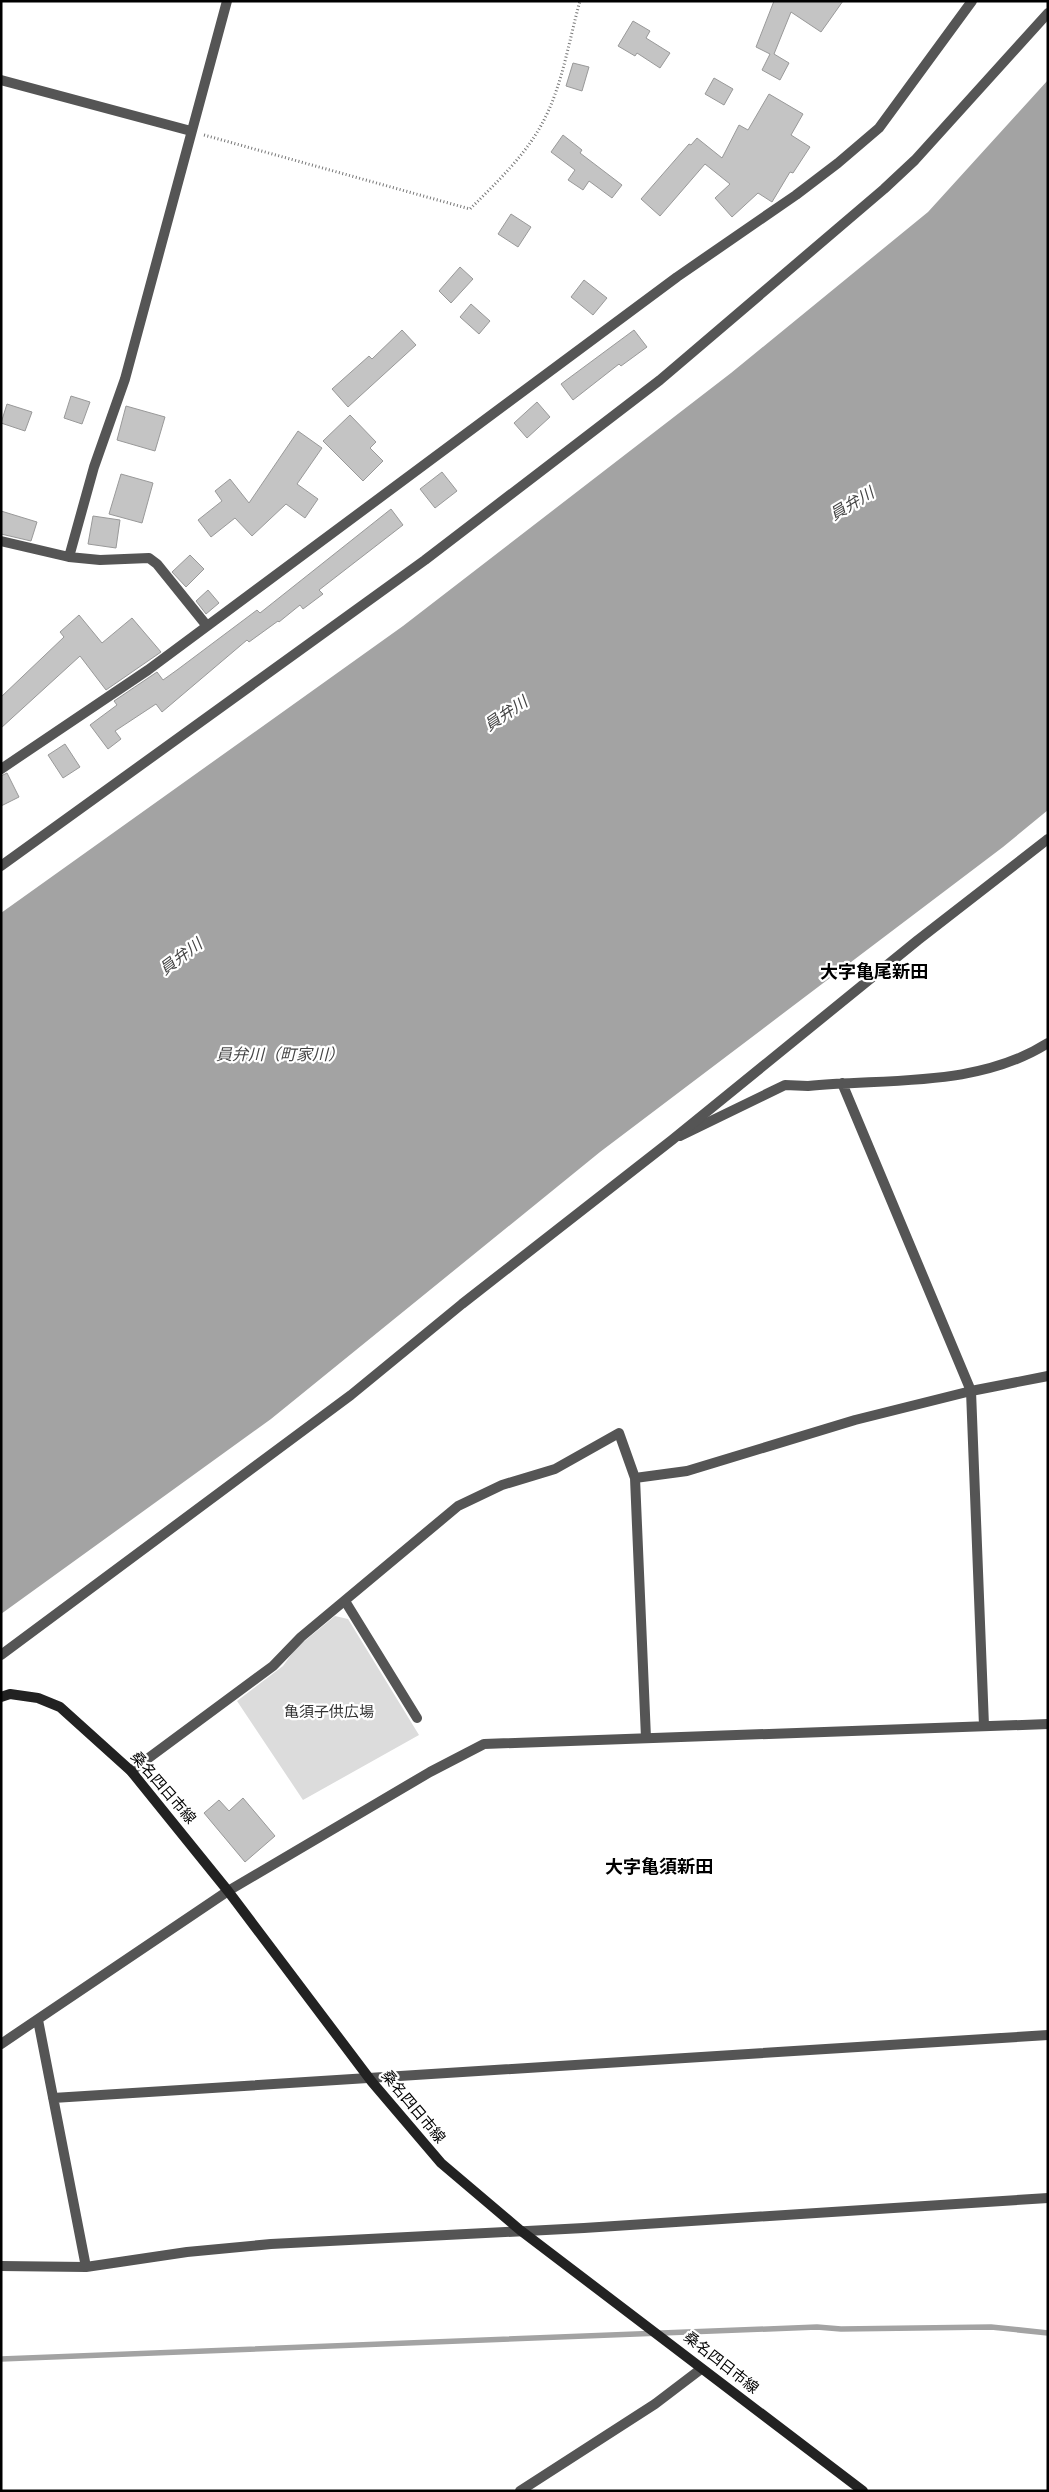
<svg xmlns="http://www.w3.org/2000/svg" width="1049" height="2492" viewBox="0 0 1049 2492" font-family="'Source Sans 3','Noto Sans JP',sans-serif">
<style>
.green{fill:#dcdcdc}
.water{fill:#a3a3a3}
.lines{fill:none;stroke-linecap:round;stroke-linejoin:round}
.stream{stroke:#a3a3a3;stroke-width:5.5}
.building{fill:#c4c4c4;stroke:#999}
.path{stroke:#777;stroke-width:3;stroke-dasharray:1 2.5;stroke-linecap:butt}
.minor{stroke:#555;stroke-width:10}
.tertiary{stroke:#555;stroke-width:10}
.secondary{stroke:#222;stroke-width:10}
.labels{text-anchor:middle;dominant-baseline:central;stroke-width:4.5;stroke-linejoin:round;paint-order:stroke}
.park-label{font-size:15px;fill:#333;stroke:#fff}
.street-label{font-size:15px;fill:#000;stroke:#fff}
.water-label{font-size:16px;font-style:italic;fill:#444;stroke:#fff}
.quarter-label{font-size:18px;font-weight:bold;fill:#000;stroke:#fff}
</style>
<rect width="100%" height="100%" fill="#fff"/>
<path class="green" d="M 335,1616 L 348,1619 L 419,1735 L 303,1800 L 237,1701 L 283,1666 L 296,1648 Z"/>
<path class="water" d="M 1048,80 L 1048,810 L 1003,847 L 600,1152 L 271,1419 L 1,1614 L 1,913 L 403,626 L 731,373 L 928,212 Z"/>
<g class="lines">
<path class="stream" d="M 1,2359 L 817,2327 L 841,2329 L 991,2327 L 1048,2333"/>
</g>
<path class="building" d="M 774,1 L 843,1 L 821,32 L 791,12 L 774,54 L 789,63 L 780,80 L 762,70 L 770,54 L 756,47 Z
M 633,21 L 650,31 L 646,38 L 670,53 L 660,68 L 637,53 L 635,56 L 618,46 Z
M 573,63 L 589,67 L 582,91 L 566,86 Z
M 714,78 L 733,89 L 724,105 L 705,94 Z
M 769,94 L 803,114 L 791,135 L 810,147 L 793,173 L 790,172 L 772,202 L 758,193 L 732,217 L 715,198 L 730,184 L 705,164 L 660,216 L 641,199 L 689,144 L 691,145 L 697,138 L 722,158 L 739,125 L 748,130 Z
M 563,135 L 582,150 L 580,153 L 622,185 L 612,198 L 589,181 L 583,190 L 568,180 L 575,170 L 551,152 Z
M 511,214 L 531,227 L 518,247 L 498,234 Z
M 460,267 L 473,279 L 451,303 L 439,291 Z
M 584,280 L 607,298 L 593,315 L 571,297 Z
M 471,304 L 490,321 L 479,334 L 460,317 Z
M 402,330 L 416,345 L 348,407 L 332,389 L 369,356 L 372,359 Z
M 634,330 L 647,347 L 621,366 L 619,364 L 573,400 L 561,384 Z
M 71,396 L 90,402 L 82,424 L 64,418 Z
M 537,402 L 550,417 L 527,438 L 514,423 Z
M 7,404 L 32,412 L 25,431 L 1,423 Z
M 126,406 L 165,417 L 155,451 L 117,440 Z
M 350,415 L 376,442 L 370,448 L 383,461 L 363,481 L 323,441 Z
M 298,431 L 322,448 L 297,484 L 318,499 L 305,518 L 286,504 L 252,536 L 235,518 L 211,537 L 198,520 L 222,501 L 215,491 L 230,479 L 249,503 Z
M 442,472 L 457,491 L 435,508 L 420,489 Z
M 121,474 L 153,483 L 142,523 L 109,514 Z
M 391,509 L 403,525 L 319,590 L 323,594 L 303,609 L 300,605 L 279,622 L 278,621 L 249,642 L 247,640 L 162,712 L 156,704 L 115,731 L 121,739 L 108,749 L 90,725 L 117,705 L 114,701 L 157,672 L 163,680 L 177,670 L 257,610 L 260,613 Z
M 1,511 L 37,522 L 31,541 L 1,534 Z
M 93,516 L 120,520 L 116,548 L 88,544 Z
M 190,555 L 204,569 L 186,587 L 172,572 Z
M 208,590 L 219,603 L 206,614 L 196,601 Z
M 79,615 L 102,643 L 132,618 L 161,652 L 106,690 L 80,656 L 1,728 L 1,697 L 64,637 L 60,632 Z
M 65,744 L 80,767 L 63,778 L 48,755 Z
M 7,773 L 19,797 L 1,806 L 1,776 Z
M 243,1798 L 275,1836 L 245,1862 L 204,1813 L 219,1800 L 229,1811 Z"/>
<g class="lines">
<path class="path" d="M 204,135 L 470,209 C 497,182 528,153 545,118 C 563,82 569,40 580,1"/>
<path class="minor" d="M 1,80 L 191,131
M 1,541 L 69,557 L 94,467 L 125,379 L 227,1
M 69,557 L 100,560 L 149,558 L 157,564 L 207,626
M 1,769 L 148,670 L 677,277 L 796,195 L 838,163 L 879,128 L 972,1
M 1,866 L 425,560 L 660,380 L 884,189 L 915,160 L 1048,13
M 842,1083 L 971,1391 L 984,1726
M 680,1136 L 785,1085 L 808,1086 C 888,1078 977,1088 1048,1043
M 635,1478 L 687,1471 L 855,1420 L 971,1391 L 1048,1376
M 345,1601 L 417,1718
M 131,1771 L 273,1666 L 301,1637 L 458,1506 L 502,1485 L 555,1469 L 619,1433 L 635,1478 L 646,1738
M 38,2020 L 86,2267
M 1,2044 L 228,1891 L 430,1772 L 484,1744 L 1048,1724
M 53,2098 L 1048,2035
M 1,2266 L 86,2267 L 187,2252 L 271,2244 L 584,2228 L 1048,2198
M 520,2491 L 655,2404 L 701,2369"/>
<path class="tertiary" d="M 1,1655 L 351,1395 L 462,1304 L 672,1140 L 918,940 L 1048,839"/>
<path class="secondary" d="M 1,1697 L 10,1694 L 38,1698 L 60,1707 L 131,1771 L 228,1891 L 372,2082 L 441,2163 L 520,2230 L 863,2491"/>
</g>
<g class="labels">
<g class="park-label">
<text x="329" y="1712">亀須子供広場</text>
</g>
<g class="street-label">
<text transform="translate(163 1788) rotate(49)">桑名四日市線</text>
<text transform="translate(413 2107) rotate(50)">桑名四日市線</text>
<text transform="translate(721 2363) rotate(38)">桑名四日市線</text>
</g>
<g class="water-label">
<text transform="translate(852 504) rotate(-31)">員弁川</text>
<text transform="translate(506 714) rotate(-34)">員弁川</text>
<text transform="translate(181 957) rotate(-37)">員弁川</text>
<text x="280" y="1055">員弁川（町家川）</text>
</g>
<g class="quarter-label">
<text x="874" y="972">大字亀尾新田</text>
<text x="659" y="1867">大字亀須新田</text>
</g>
</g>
<rect width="1049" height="2492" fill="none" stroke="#000000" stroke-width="5"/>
</svg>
